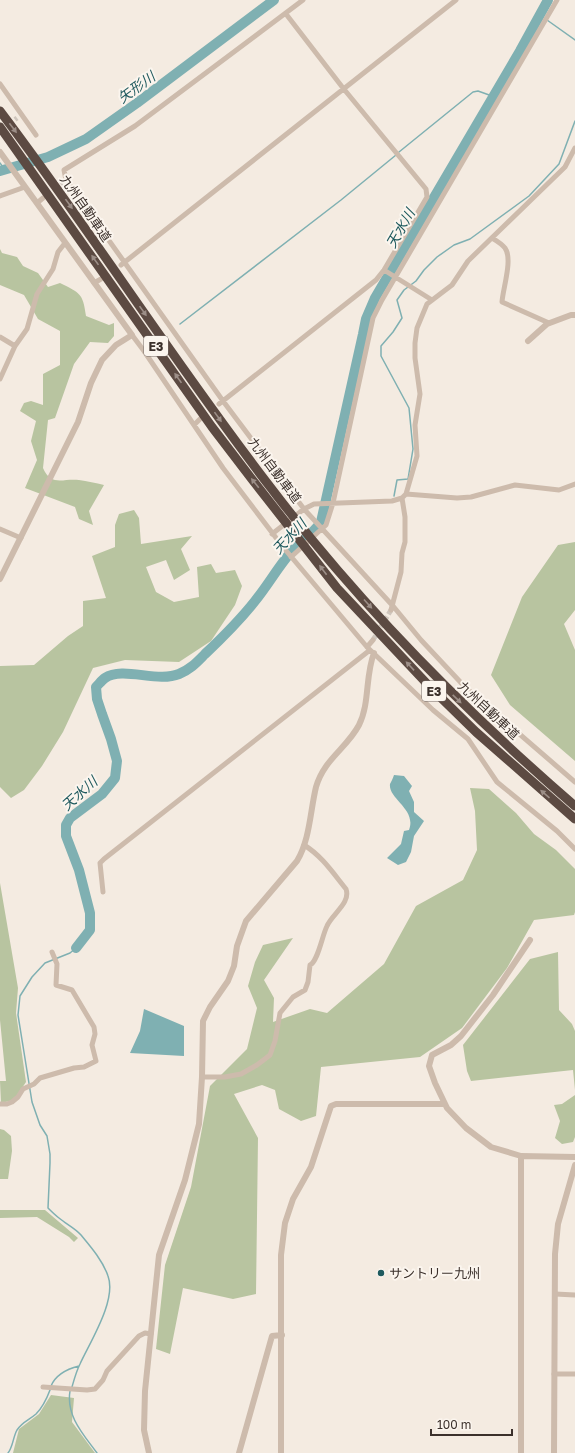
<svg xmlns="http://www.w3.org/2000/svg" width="575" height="1453" viewBox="0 0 575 1453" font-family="'Golos Text','Noto Sans JP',sans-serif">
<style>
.green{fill:#b8c4a0}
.water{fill:#7fb0b2}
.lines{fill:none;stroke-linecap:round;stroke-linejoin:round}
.stream{stroke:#7fb0b2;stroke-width:1.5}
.river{stroke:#7fb0b2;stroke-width:10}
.minor-tunnel{stroke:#cfc6bd;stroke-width:5;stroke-dasharray:5 2.5;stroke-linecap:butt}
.minor{stroke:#cdbbac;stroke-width:5}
.tertiary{stroke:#cdbbac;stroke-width:6}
.motorway{stroke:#5c4a42;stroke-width:9}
.oneway{fill:#9c8e87}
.poi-dot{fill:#1f5a5e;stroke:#fbf5ee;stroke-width:1.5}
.labels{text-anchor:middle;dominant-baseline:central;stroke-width:4;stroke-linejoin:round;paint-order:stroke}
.shield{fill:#fbf5ee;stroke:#756b66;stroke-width:1}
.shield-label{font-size:12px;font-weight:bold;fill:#3b302b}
.street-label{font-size:13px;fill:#3b302b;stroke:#fbf5ee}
.poi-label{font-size:13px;fill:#3b302b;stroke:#fbf5ee;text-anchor:start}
.water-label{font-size:14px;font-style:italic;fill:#1f5a5e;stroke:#fbf5ee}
</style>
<rect width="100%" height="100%" fill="#f4ebe1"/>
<path class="green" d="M 0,249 L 2,253 L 17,257 L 23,266 L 38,273 L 48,287 L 60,283 C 80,293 83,293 86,316 L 109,325 L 114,323 L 114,336 L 108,343 L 90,342 L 74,364 L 55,418 L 48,420 L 43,468 C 51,487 63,478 79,480 C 87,481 96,483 104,485 L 89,511 L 93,525 L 79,519 L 75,507 L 25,488 L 37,460 L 31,441 L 36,421 L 20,411 L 24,403 L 31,401 L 43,405 L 43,374 L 60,365 L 60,331 L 38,319 L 24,295 L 0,285 Z
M 134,510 L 139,518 L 141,544 L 192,536 L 181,549 L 190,570 L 174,580 L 166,560 L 146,567 L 156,592 L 174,602 L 199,597 L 197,567 L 211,564 L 216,573 L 235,570 L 242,586 L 235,605 L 211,641 L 179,662 L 125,660 L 93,668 L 63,732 L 42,766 L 24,790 L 11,798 L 0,787 L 0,666 L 34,665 L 68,636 L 83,626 L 83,601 L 106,598 L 92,556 L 115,547 L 115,525 L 119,514 Z
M 575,542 L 575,610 L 564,624 L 575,650 L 575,761 L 510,705 L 491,675 L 522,597 L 558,545 Z
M 470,788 L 489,789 L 516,813 L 534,834 L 556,850 L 575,869 L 575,912 L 574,915 L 534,920 L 507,968 L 462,1028 L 420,1057 L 321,1067 L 316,1116 L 301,1121 L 279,1109 L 275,1090 L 262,1085 L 234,1094 L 258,1138 L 256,1294 L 233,1299 L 183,1288 L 170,1354 L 156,1349 L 165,1265 L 191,1187 L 210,1086 L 247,1049 L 257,1008 L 248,986 L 255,962 L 263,945 L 293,938 L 264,980 L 274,998 L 273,1022 L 310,1009 L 327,1013 L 384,964 L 416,906 L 463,880 L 477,850 L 475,811 Z
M 0,883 L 18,988 L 16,1013 L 26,1082 L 14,1100 L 1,1103 L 0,1081 L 6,1081 L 0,1020 Z
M 558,952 L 559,1010 L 572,1024 L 575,1031 L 575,1090 L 573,1070 L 471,1081 L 467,1071 L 463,1045 L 530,959 Z
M 575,1095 L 575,1137 L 573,1142 L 562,1144 L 555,1138 L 560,1121 L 554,1105 L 562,1104 Z
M 0,1129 L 4,1130 L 11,1136 L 12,1151 L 8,1179 L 0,1179 Z
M 0,1210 L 45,1210 L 78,1238 L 74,1242 L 69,1237 L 37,1217 L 0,1218 Z
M 51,1395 L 74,1398 L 72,1422 L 95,1453 L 13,1453 L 19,1429 L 39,1414 Z"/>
<path class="water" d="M 394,775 L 404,776 L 412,786 L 409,791 L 414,802 L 414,812 L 424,821 L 414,836 L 411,852 L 406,862 L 398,865 L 387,858 L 401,844 L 404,831 L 409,830 C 417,809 388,799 390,784 C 391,782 393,778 394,775 Z
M 144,1009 L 184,1026 L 184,1056 L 130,1053 L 140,1031 Z"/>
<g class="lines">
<path class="stream" d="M 547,20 L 575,40
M 399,152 L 473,92 L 478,91 L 492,96
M 0,163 L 5,170
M 180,324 L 341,200 L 396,155
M 394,496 L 397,480 L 408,479 L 413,449 L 409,408 L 381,356 L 381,346 L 393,332 L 402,318 L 397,300 L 404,290 L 416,281 L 424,270 L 437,257 L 454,245 L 470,239 L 529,196 L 559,164 L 575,121
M 51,1386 C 56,1374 67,1369 79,1366
M 72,1387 C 74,1380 76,1372 80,1364 C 90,1342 117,1300 108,1276 C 103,1261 91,1247 81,1235 C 75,1228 66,1224 59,1218 C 55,1215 51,1211 48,1208 L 50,1163 L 50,1154 L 47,1136 L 40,1125 L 32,1102 L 18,1015 L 20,996 L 32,977 L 45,963 L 70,953 L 76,948
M 70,1391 C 66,1416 83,1434 97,1453
M 8,1453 C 13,1447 13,1437 17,1430 C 22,1422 29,1420 36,1414 C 42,1408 47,1398 50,1390"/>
<path class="river" d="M 0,171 L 48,157 L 86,139 L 137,103 L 274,0
M 76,948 L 90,930 L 90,913 L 79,870 L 66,836 L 66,825 L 70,818 L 102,794 L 115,778 L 117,761 L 111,739 L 102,714 L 97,699 L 96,687 C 99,684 102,680 105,678 C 123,666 157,683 179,674 C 191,669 197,662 205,654 C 223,637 240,620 255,601 C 268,585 278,567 291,552 C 301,540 312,535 321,522 L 363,334 L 366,319 L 375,298 L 520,51 L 548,0"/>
<path class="minor-tunnel" d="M 9,124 L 17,118
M 55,189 L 62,183
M 373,640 L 391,610"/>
<path class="minor" d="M 303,0 L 135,126 L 64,170 L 66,180 L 223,401 L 304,509 L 393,606 L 421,640 L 465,687 L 575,782
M 0,84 L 36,135
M 0,196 L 25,187
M 37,203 L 43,198
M 492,238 C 497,241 501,243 505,248 C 513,259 503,288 502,302 L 549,323
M 121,265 L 456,0
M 384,270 L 432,300
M 94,283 L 101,279
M 132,335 L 144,351 L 223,468 L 283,547 L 367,647 L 433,710 L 468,739 L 497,782 L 557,831 L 575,849
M 0,337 L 15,346
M 0,379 L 15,346 L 27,329 L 37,294 L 53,269 L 58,252 L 65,243
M 219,404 L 376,280 L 384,270 L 427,197 L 426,189 L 343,88 L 286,14
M 194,425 L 200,419
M 406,494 L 457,498 L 471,497 L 515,485 L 559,490 L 575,484
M 0,529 L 21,538
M 272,534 L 304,509 L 314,504 L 392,501 L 402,498 L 406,494 L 417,456 L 415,425 L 420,394 L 415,358 L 415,343 L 417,328 L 427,304 L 452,285 L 468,261 L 565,167 L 575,148
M 291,557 L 326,525 L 333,503 L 373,318 L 382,300 L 557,0
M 391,610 L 401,572 L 402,553 L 405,542 L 405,517 L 402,498
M 367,647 L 373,640
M 103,892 L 100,863 L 104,859 L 370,650
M 202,1077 L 225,1077 L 241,1074 L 257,1065 L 270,1055 L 275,1041 L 280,1013 L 293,997 L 305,990 L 308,982 L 310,965 C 318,961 322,936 327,926 C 332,914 351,903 346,889 C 333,873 322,856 304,845
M 0,1104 L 7,1104 L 12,1102 L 18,1097 L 23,1089 L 34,1084 L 40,1078 L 74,1068 L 84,1067 L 96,1061 L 92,1045 L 95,1034 L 94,1027 L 72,990 L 56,985 L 57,964 L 52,952
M 555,1294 L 575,1295
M 554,1374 L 575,1374
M 43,1387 L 87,1390 L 95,1389 L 103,1380 L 107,1371 L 139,1336 L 145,1333 L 151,1334"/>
<path class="tertiary" d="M 0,152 L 132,335 L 116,345 L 102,360 L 91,383 L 78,422 L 0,579
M 528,341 L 547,324 L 571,315 L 575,315
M 530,940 L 493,995 L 461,1036 L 451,1045 L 432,1055 L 429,1066 L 435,1083 L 447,1108 L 466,1128 L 491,1147 L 521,1156 L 575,1157
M 149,1453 L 144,1430 L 145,1391 L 159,1255 L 185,1180 L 199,1124 L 202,1077 L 203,1021 L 210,1007 L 228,981 L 234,966 L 237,946 L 246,921 L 297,861 C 310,839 310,812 316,787 C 324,759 347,748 359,725 C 370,703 365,676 374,653
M 239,1453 L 272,1336 L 282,1335
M 281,1453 L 281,1255 L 285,1223 L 293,1199 L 311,1167 L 331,1106 L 336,1104 L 445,1104
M 521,1453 L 521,1156
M 554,1453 L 555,1254 L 558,1224 L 575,1165"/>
<path class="motorway" d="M 0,111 C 93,234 176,365 271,488 C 360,605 464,710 575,806
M 0,127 L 212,427 L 251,478 L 337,588 L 431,688 L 476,732 L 575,819"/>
</g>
<defs><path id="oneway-solid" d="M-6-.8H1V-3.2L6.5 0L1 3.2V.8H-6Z"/></defs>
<g class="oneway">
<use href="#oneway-solid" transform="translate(13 128) rotate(53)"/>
<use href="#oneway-solid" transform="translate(69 204) rotate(54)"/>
<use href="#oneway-solid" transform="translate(95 260) rotate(-125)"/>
<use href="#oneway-solid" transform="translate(143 311) rotate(55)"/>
<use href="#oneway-solid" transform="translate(178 378) rotate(-125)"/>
<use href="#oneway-solid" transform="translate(218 417) rotate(54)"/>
<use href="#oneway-solid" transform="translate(255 483) rotate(-129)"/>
<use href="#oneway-solid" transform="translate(323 570) rotate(-127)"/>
<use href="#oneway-solid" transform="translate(368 604) rotate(48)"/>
<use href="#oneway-solid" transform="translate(410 666) rotate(-133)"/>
<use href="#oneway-solid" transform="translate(457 699) rotate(44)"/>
<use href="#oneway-solid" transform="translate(545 794) rotate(-139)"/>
</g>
<circle class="poi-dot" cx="381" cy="1273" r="4"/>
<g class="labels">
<g class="shield">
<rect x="144" y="336" width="24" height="20" rx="3"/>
<rect x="422" y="681" width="24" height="20" rx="3"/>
</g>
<g class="shield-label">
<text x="156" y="346">E3</text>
<text x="434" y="691">E3</text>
</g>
<g class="street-label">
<text transform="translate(86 208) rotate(55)">九州自動車道</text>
<text transform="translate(275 470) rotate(53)">九州自動車道</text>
<text transform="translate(489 710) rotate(43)">九州自動車道</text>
</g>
<g class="poi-label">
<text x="389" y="1273">サントリー九州</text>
</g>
<g class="water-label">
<text transform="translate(136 87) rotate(-36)">矢形川</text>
<text transform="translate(400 228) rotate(-60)">天水川</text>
<text transform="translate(289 536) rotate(-47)">天水川</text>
<text transform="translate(79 793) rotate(-42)">天水川</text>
</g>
</g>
<path d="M431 1429v6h81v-6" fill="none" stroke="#3b302b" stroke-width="2"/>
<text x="437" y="1429" font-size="12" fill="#3b302b" stroke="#fbf5ee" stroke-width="3" paint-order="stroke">100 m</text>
</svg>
